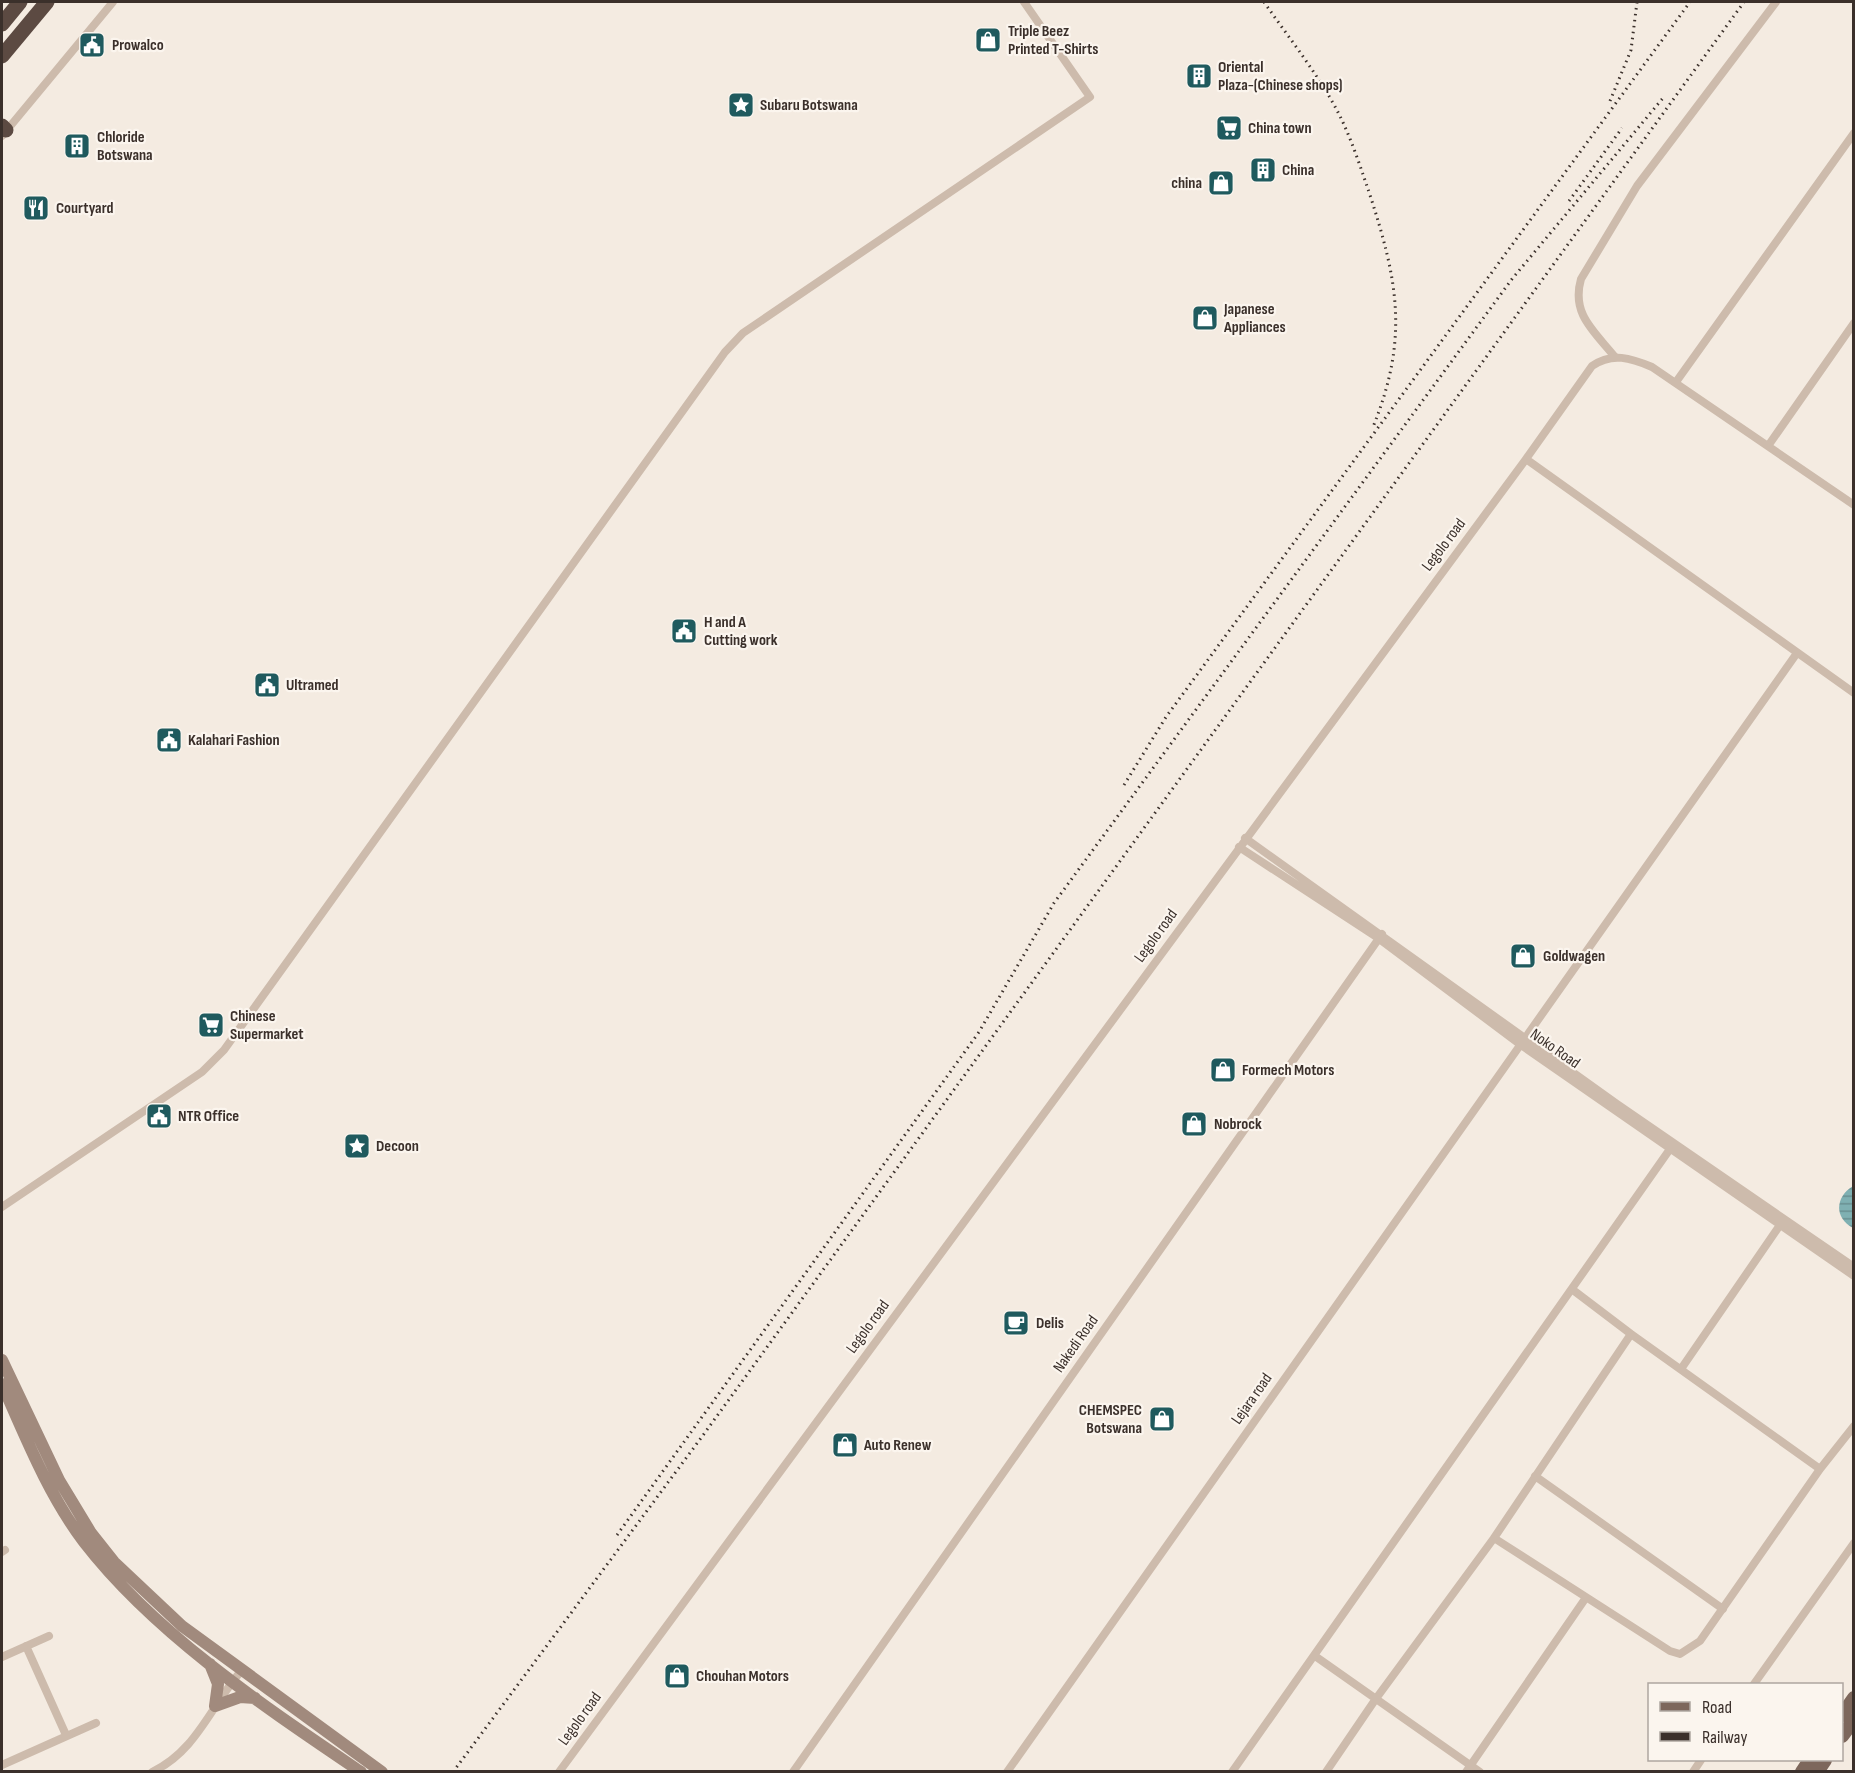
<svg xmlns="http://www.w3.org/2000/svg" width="1855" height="1773" viewBox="0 0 1855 1773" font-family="'Sofia Sans Condensed',sans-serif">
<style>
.water{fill:url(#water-rules)}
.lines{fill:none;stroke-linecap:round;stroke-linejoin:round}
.street{stroke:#cdbbac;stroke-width:8}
.secondary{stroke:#a18a7d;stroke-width:12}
.primary{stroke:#7d675c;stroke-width:14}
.highway{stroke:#5c4a42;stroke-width:15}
.rail{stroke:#3b302b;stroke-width:3;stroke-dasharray:1.5 4.5;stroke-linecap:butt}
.labels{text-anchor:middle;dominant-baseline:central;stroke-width:4.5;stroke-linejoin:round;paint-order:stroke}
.poi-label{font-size:16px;font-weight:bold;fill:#3b302b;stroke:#fbf5ee;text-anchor:start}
.street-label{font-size:16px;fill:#3b302b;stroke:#fbf5ee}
</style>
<defs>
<pattern id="water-rules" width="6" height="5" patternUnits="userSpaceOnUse" patternTransform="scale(1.5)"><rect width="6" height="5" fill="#7fb0b2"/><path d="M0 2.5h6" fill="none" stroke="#699091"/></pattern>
</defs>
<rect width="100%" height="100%" fill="#f4ebe1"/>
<path class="water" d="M 1853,1186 L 1853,1228 C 1834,1218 1835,1197 1853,1186 Z"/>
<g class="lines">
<path class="street" d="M 2,136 L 113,2
M 1615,357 C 1594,331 1571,314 1581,279 L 1637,186 L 1776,2
M 1676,382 L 1854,133
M 1768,446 L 1854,323
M 1526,459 L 1854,693
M 1245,838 L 1617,1104 L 1854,1267
M 1239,847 L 1378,938 L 1521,1045 L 1854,1276
M 2,1207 L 202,1072 L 224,1050 L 725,352 L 743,333 L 1090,97 L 1024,2
M 1573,1290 L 1631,1334 L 1820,1469
M 1681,1369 L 1780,1225
M 1535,1476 L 1723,1609
M 1494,1538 L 1670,1651 L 1680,1654 L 1700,1641 L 1820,1469 L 1854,1426
M 2,1552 L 5,1550
M 26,1646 L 66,1735
M 1315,1656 L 1480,1772
M 2,1657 L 49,1636
M 1754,1684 L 1854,1543
M 2,1765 L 96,1723
M 152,1772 C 197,1751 211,1705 242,1670
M 559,1772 L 1526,459 L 1592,366 C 1612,352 1631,358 1652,367 L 1854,505
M 793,1772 L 1382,934
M 1007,1772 L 1797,653
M 1232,1772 L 1670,1149
M 1326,1772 L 1375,1700 L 1494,1538 L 1631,1334
M 1466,1772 L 1585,1599
M 1693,1772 L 1701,1760"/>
<path class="secondary" d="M 2,1360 L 59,1480 L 91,1533 L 114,1562 L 182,1626 L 382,1772
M 2,1384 C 26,1438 48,1494 84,1542 C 155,1634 265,1707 361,1772
M 210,1664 L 218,1684 L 215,1706
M 215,1706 L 240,1697 L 255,1698"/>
<path class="primary" d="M 1842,1715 L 1854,1698
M 1842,1736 L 1854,1720
M 1802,1772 L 1810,1760
M 1817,1772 L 1825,1760"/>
<path class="highway" d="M 2,24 L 20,2
M 2,56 L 47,2
M 2,126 L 6,130"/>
<path class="rail" d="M 1264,2 C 1287,35 1313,68 1333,103 C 1349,131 1359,163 1369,192 C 1398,281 1409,338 1373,427
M 1610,101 L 1631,50 L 1637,2
M 1569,201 L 1622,128
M 1124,785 L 1166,717 L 1690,2
M 617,1535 L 979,1032 L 1054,903 L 1512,279 L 1663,98
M 453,1772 L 701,1438 L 1744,2"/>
</g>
<defs>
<symbol id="shop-square" viewBox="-11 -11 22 22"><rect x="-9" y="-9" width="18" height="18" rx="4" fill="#1f5a5e" stroke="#fbf5ee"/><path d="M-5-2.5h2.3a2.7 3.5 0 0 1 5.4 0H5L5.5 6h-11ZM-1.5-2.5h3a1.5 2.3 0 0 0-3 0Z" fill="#fff"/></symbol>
<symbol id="civic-square" viewBox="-11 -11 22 22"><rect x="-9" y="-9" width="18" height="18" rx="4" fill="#1f5a5e" stroke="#fbf5ee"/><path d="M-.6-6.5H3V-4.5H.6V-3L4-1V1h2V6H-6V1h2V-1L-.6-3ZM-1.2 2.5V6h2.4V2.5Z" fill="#fff"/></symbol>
<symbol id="building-square" viewBox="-11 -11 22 22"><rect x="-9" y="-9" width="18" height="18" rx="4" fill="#1f5a5e" stroke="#fbf5ee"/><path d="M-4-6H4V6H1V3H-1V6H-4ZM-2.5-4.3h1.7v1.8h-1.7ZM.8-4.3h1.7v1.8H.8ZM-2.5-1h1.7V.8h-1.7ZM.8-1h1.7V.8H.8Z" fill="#fff"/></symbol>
<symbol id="sight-square" viewBox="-11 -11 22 22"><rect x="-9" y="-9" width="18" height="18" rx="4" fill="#1f5a5e" stroke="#fbf5ee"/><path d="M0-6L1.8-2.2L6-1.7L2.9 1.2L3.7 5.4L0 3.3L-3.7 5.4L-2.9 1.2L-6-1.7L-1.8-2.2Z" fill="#fff"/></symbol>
<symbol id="supermarket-square" viewBox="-11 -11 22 22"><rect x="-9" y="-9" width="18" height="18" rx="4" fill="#1f5a5e" stroke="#fbf5ee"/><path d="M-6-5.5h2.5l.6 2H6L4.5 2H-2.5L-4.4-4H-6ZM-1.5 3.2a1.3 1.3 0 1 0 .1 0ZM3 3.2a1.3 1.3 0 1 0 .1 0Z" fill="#fff"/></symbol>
<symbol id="restaurant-square" viewBox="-11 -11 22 22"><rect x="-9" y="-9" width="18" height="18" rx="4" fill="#1f5a5e" stroke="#fbf5ee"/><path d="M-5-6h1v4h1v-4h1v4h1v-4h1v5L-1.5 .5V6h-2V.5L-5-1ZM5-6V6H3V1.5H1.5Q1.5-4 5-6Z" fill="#fff"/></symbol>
<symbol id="cafe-square" viewBox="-11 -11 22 22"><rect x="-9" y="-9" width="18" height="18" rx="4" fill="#1f5a5e" stroke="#fbf5ee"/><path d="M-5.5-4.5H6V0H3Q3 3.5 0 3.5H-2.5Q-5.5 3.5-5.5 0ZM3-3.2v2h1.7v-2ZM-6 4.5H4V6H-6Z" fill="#fff"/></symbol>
</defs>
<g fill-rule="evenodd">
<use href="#shop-square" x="973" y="25" width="30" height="30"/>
<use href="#civic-square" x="77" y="30" width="30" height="30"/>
<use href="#building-square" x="1184" y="61" width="30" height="30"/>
<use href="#sight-square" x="726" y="90" width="30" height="30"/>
<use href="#supermarket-square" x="1214" y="113" width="30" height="30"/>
<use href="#building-square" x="62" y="131" width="30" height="30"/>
<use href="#building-square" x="1248" y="155" width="30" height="30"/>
<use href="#shop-square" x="1206" y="168" width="30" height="30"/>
<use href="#restaurant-square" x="21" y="193" width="30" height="30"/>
<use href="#shop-square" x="1190" y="303" width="30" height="30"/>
<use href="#civic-square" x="669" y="616" width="30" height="30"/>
<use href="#civic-square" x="252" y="670" width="30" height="30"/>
<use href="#civic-square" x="154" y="725" width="30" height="30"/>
<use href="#shop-square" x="1508" y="941" width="30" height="30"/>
<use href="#supermarket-square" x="196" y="1010" width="30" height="30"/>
<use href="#shop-square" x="1208" y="1055" width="30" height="30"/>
<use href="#civic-square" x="144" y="1101" width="30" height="30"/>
<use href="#shop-square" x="1179" y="1109" width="30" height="30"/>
<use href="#sight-square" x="342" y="1131" width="30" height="30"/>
<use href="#cafe-square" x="1001" y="1308" width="30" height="30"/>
<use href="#shop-square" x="1147" y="1404" width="30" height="30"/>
<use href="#shop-square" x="830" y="1430" width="30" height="30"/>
<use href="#shop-square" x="662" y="1661" width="30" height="30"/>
</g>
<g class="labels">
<g class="poi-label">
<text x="1008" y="31">Triple Beez<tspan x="1008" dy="18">Printed T-Shirts</tspan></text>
<text x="112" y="45">Prowalco</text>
<text x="1218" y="67">Oriental<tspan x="1218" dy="18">Plaza-(Chinese shops)</tspan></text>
<text x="760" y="105">Subaru Botswana</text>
<text x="1248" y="128">China town</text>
<text x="97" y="137">Chloride<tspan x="97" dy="18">Botswana</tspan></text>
<text x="1282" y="170">China</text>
<text x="1202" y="183" text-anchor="end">china</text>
<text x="56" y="208">Courtyard</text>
<text x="1224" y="309">Japanese<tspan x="1224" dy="18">Appliances</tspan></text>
<text x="704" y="622">H and A<tspan x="704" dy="18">Cutting work</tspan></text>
<text x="286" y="685">Ultramed</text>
<text x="188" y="740">Kalahari Fashion</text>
<text x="1543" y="956">Goldwagen</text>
<text x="230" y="1016">Chinese<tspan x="230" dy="18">Supermarket</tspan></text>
<text x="1242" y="1070">Formech Motors</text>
<text x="178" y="1116">NTR Office</text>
<text x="1214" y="1124">Nobrock</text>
<text x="376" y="1146">Decoon</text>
<text x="1036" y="1323">Delis</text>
<text x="1142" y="1410" text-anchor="end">CHEMSPEC<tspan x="1142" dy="18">Botswana</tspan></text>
<text x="864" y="1445">Auto Renew</text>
<text x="696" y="1676">Chouhan Motors</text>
</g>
<g class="street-label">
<text transform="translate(1444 545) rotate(-53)">Legolo road</text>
<text transform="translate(1156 936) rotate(-54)">Legolo road</text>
<text transform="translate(1555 1049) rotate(35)">Noko Road</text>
<text transform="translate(868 1327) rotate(-54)">Legolo road</text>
<text transform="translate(1076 1344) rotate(-55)">Nakedi Road</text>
<text transform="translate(1252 1399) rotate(-55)">Lejara road</text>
<text transform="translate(580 1719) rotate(-54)">Legolo road</text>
</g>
</g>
<rect width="1855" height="1773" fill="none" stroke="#3b302b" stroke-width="6"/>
<rect x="1648" y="1683" width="195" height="78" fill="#fbf5ee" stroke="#aea6a0" stroke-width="1.5"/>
<rect x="1660" y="1702" width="30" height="9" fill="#7d675c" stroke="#aea6a0" stroke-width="1.5"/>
<text x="1702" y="1713" font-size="18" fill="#3b302b">Road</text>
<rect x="1660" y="1732" width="30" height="9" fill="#3b302b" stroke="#aea6a0" stroke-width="1.5"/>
<text x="1702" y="1743" font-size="18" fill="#3b302b">Railway</text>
</svg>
